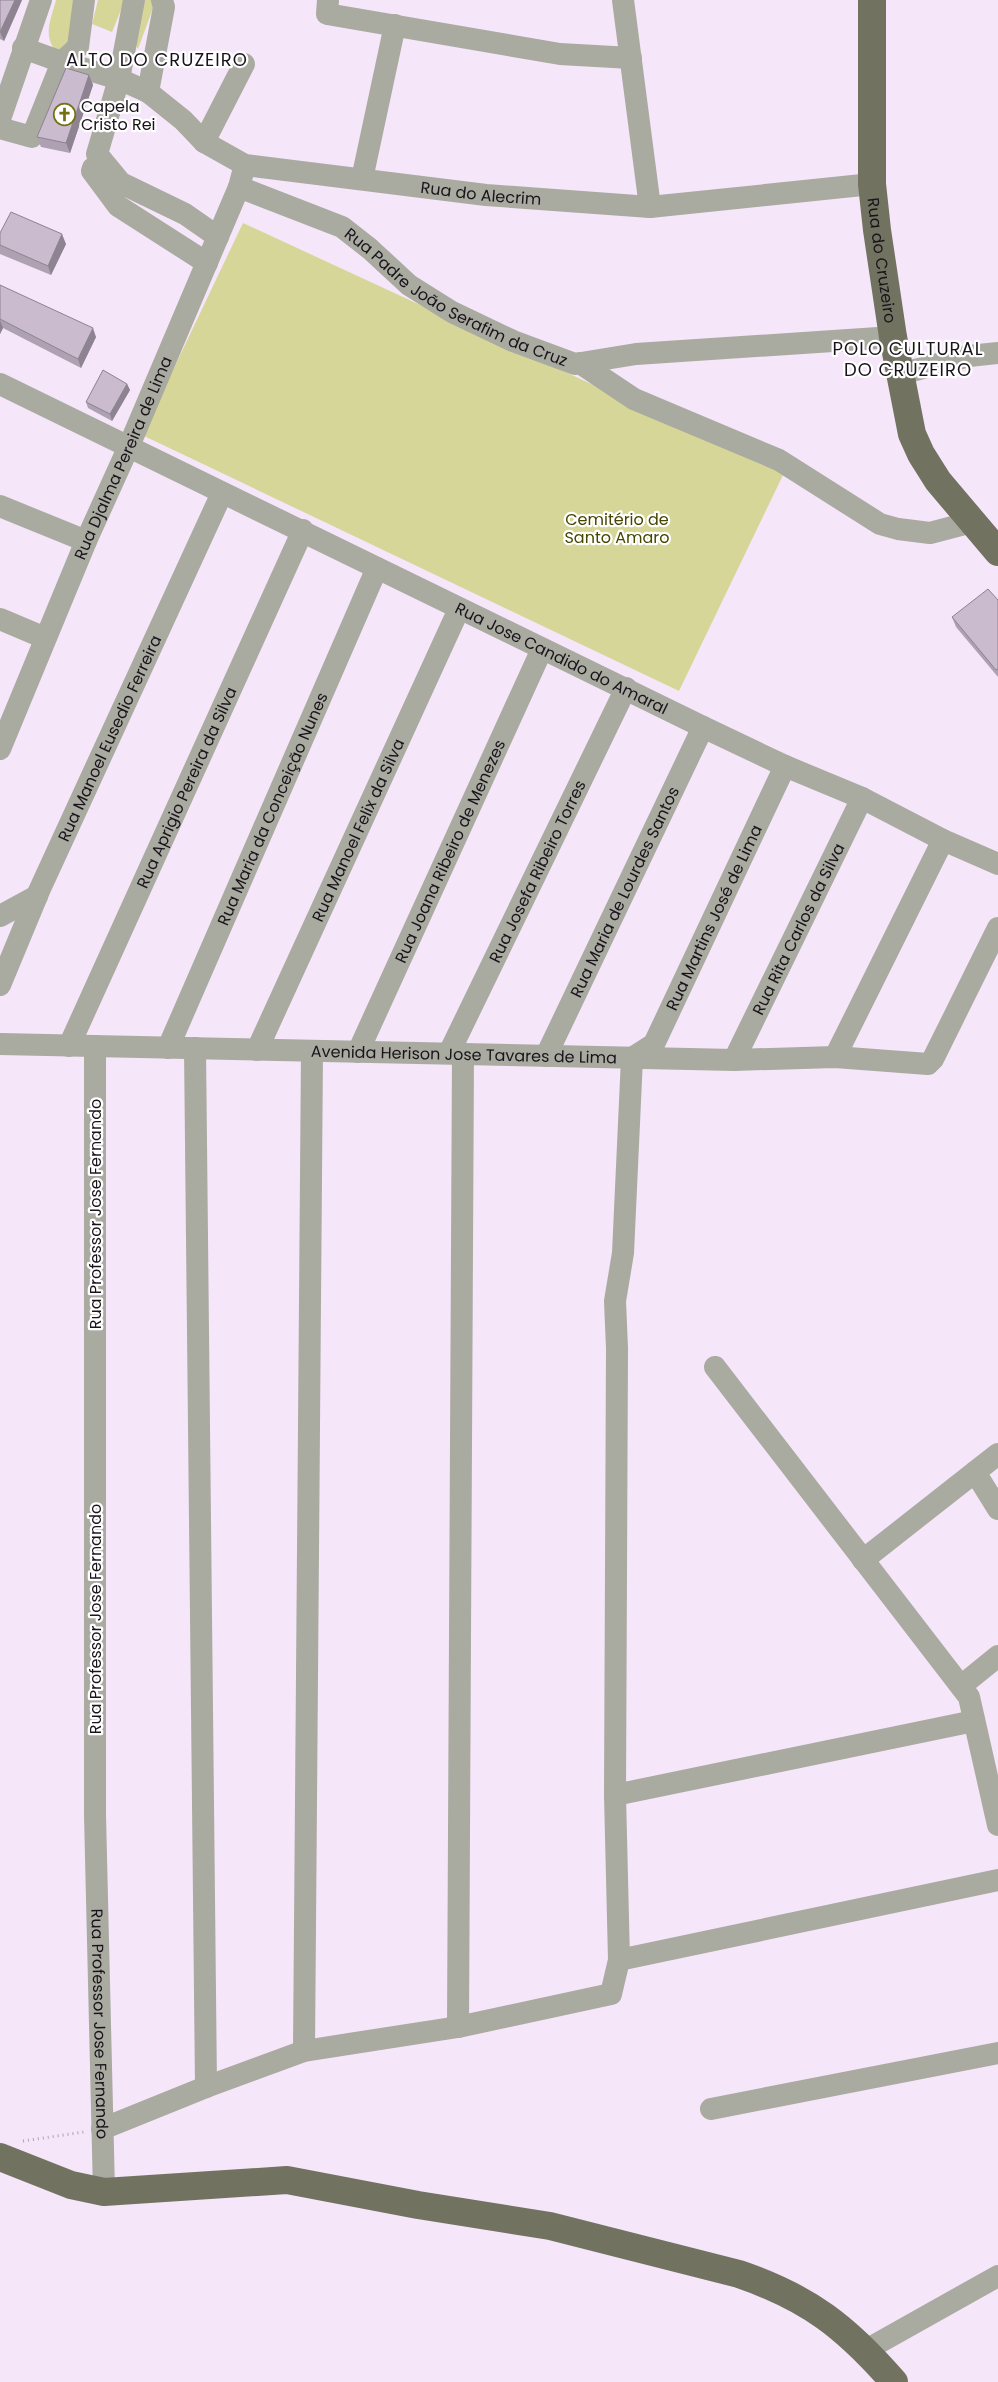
<svg xmlns="http://www.w3.org/2000/svg" width="998" height="2382" viewBox="0 0 998 2382" font-family="Poppins,sans-serif">
<style>
.green{fill:#d7d699}
.lines{fill:none;stroke-linecap:round;stroke-linejoin:round}
.path{stroke:#afa4b3;stroke-width:3;stroke-dasharray:1 4;stroke-linecap:butt}
.minor{stroke:#a9aaa0;stroke-width:22}
.major{stroke:#727261;stroke-width:28}
.wall{fill:#aea1b2}
.shaded-wall{fill:#8d8391}
.building{fill:#cabbcf;stroke:#8d8391}
.labels{text-anchor:middle;dominant-baseline:central;stroke-width:4.5;stroke-linejoin:round;paint-order:stroke}
.poi-label{font-size:16px;fill:#19141b;stroke:#fff;text-anchor:start}
.street-label{font-size:16px;fill:#19141b;stroke:#fff}
.park-label{font-size:16px;fill:#474500;stroke:#fff}
.neighbourhood-label{font-size:18px;letter-spacing:1px;fill:#19141b;stroke:#fff}
</style>
<rect width="100%" height="100%" fill="#f5e6fa"/>
<path class="green" d="M 56,0 L 78,0 L 69,48 L 57,53 C 42,35 51,20 56,0 Z
M 98,0 L 125,0 L 112,32 L 92,24 Z
M 145,0 L 156,0 L 138,49 L 134,43 Z
M 243,223 L 784,473 L 679,691 L 142,435 Z"/>
<g class="lines">
<path class="path" d="M 23,2141 L 84,2132"/>
<g class="minor">
<path d="M 328,0 L 327,14 L 560,54 L 631,58"/>
<path d="M 623,0 L 650,207"/>
<path d="M 62,62 L 119,79 L 134,0"/>
<path d="M 62,62 L 78,47 L 84,0"/>
<path d="M 148,92 L 164,7 L 162,0"/>
<path d="M 0,119 L 41,0"/>
<path d="M 0,128 L 32,137 L 62,62 L 23,48"/>
<path d="M 204,142 L 244,64"/>
<path d="M 93,168 L 92,171 L 118,206 L 207,263"/>
<path d="M 362,179 L 395,25"/>
<path id="s1" d="M 239,187 L 342,227 L 370,249 L 409,285 L 452,312 L 513,341 L 575,364 L 636,354 L 893,337"/>
<path id="s2" d="M 218,237 L 185,214 L 121,183 L 97,154 L 119,79 L 148,92 L 183,120 L 204,142 L 245,165 L 486,195 L 650,207 L 872,184"/>
<path d="M 580,363 L 634,399 L 779,460 L 880,524 L 898,529 L 930,533 L 972,522"/>
<path d="M 900,374 L 969,356 L 998,353"/>
<path id="s3" d="M 0,384 L 703,727 L 785,766 L 862,798 L 943,840 L 998,864"/>
<path d="M 0,506 L 86,541"/>
<path d="M 0,619 L 45,638"/>
<path id="s4" d="M 0,749 L 86,541 L 129,446 L 239,187 L 243,172"/>
<path d="M 0,916 L 37,896"/>
<path id="s5" d="M 0,985 L 39,891 L 222,493"/>
<path id="s6" d="M 0,1044 L 734,1060 L 835,1057 L 928,1064 L 933,1059 L 998,928"/>
<path id="s7" d="M 69,1046 L 303,530"/>
<path id="s8" d="M 95,1046 L 95,1815 L 104,2192"/>
<path id="s9" d="M 168,1048 L 377,568"/>
<path d="M 195,1048 L 206,2087"/>
<path id="s10" d="M 257,1050 L 459,609"/>
<path id="s11" d="M 358,1052 L 542,649"/>
<path id="s12" d="M 449,1053 L 626,688"/>
<path id="s13" d="M 546,1056 L 703,727"/>
<path d="M 835,1057 L 943,840"/>
<path id="s14" d="M 632,1058 L 654,1044 L 785,766"/>
<path id="s15" d="M 734,1060 L 862,798"/>
<path d="M 715,1367 L 969,1697 L 998,1825"/>
<path d="M 998,1454 L 975,1472 L 998,1509"/>
<path d="M 863,1560 L 975,1472"/>
<path d="M 961,1686 L 998,1656"/>
<path d="M 615,1795 L 974,1721"/>
<path d="M 619,1960 L 998,1880"/>
<path d="M 458,2027 L 611,1994 L 619,1960 L 615,1795 L 617,1348 L 615,1301 L 623,1253 L 632,1058"/>
<path d="M 304,2051 L 312,1051"/>
<path d="M 711,2109 L 998,2053"/>
<path d="M 102,2129 L 206,2087 L 304,2051 L 458,2027 L 463,1054"/>
<path d="M 866,2350 L 998,2276"/>
</g>
<g class="major">
<path id="s16" d="M 872,0 L 872,184 L 877,230 L 893,337 L 912,434 L 921,454 L 938,481 L 998,552"/>
<path d="M 0,2157 L 71,2185 L 104,2192 L 287,2180 L 418,2205 L 550,2226 L 739,2274 C 809,2298 846,2327 894,2382"/>
</g>
</g>
<path class="wall" d="M 0,0 L 22,0 L 4,41 L 0,39 Z
M 89,75 L 93,85 L 70,153 L 41,147 L 37,137 Z
M 0,233 L 66,244 L 51,275 L 0,254 Z
M 0,285 L 96,337 L 81,368 L 3,328 L 0,334 Z
M 127,384 L 130,390 L 112,421 L 88,408 L 86,402 Z
M 998,600 L 998,677 L 956,627 L 952,617 Z"/>
<path class="shaded-wall" d="M 15,0 L 22,0 L 4,41 L 0,32 Z
M 89,75 L 93,85 L 70,153 L 66,143 Z
M 62,234 L 66,244 L 51,275 L 48,266 Z
M 0,320 L 3,328 L 0,334 Z
M 93,328 L 96,337 L 81,368 L 78,359 Z
M 127,384 L 130,390 L 112,421 L 110,414 Z"/>
<path class="building" d="M 0,0 L 15,0 L 0,32 Z
M 66,68 L 89,75 L 66,143 L 37,137 Z
M 11,212 L 62,234 L 48,266 L 0,245 L 0,233 Z
M 0,285 L 93,328 L 78,359 L 0,319 Z
M 103,370 L 127,384 L 110,414 L 86,402 Z
M 988,589 L 998,600 L 998,669 L 996,670 L 952,617 Z"/>
<defs>
<symbol id="church-ring" viewBox="-11 -11 22 22"><circle r="9.5" fill="#fff" stroke="#737114" stroke-width="1.5"/><path d="M-1.2-6h2.4v3.5h3.3v2.4h-3.3V6h-2.4V-.1h-3.3v-2.4h3.3Z" fill="#737114"/></symbol>
</defs>
<g fill-rule="evenodd">
<use href="#church-ring" x="52" y="102" width="25" height="25"/>
</g>
<g class="labels">
<g class="poi-label">
<text x="81" y="106">Capela<tspan x="81" dy="18">Cristo Rei</tspan></text>
</g>
<g class="street-label">
<text stroke="none"><textPath href="#s2" startOffset="619">Rua do Alecrim</textPath></text>
<text stroke="none"><textPath href="#s16" startOffset="261">Rua do Cruzeiro</textPath></text>
<text stroke="none"><textPath href="#s1" startOffset="246">Rua Padre João Serafim da Cruz</textPath></text>
<text stroke="none"><textPath href="#s4" startOffset="316">Rua Djalma Pereira de Lima</textPath></text>
<text stroke="none"><textPath href="#s3" startOffset="625">Rua Jose Candido do Amaral</textPath></text>
<text stroke="none"><textPath href="#s5" startOffset="270">Rua Manoel Eusedio Ferreira</textPath></text>
<text stroke="none"><textPath href="#s7" startOffset="284">Rua Aprigio Pereira da Silva</textPath></text>
<text stroke="none"><textPath href="#s9" startOffset="261">Rua Maria da Conceição Nunes</textPath></text>
<text stroke="none"><textPath href="#s10" startOffset="242">Rua Manoel Felix da Silva</textPath></text>
<text stroke="none"><textPath href="#s11" startOffset="221">Rua Joana Ribeiro de Menezes</textPath></text>
<text stroke="none"><textPath href="#s12" startOffset="202">Rua Josefa Ribeiro Torres</textPath></text>
<text stroke="none"><textPath href="#s13" startOffset="182">Rua Maria de Lourdes Santos</textPath></text>
<text stroke="none"><textPath href="#s14" startOffset="166">Rua Martins José de Lima</textPath></text>
<text stroke="none"><textPath href="#s15" startOffset="146">Rua Rita Carlos da Silva</textPath></text>
<text stroke="none"><textPath href="#s6" startOffset="464">Avenida Herison Jose Tavares de Lima</textPath></text>
<text transform="translate(95 1214) rotate(-90)">Rua Professor Jose Fernando</text>
<text transform="translate(95 1619) rotate(-90)">Rua Professor Jose Fernando</text>
<text stroke="none"><textPath href="#s8" startOffset="978">Rua Professor Jose Fernando</textPath></text>
</g>
<g class="park-label">
<text x="617" y="519">Cemitério de<tspan x="617" dy="18">Santo Amaro</tspan></text>
</g>
<g class="neighbourhood-label">
<text x="157" y="59">ALTO DO CRUZEIRO</text>
<text x="908" y="348">POLO CULTURAL<tspan x="908" dy="21">DO CRUZEIRO</tspan></text>
</g>
</g>
</svg>
